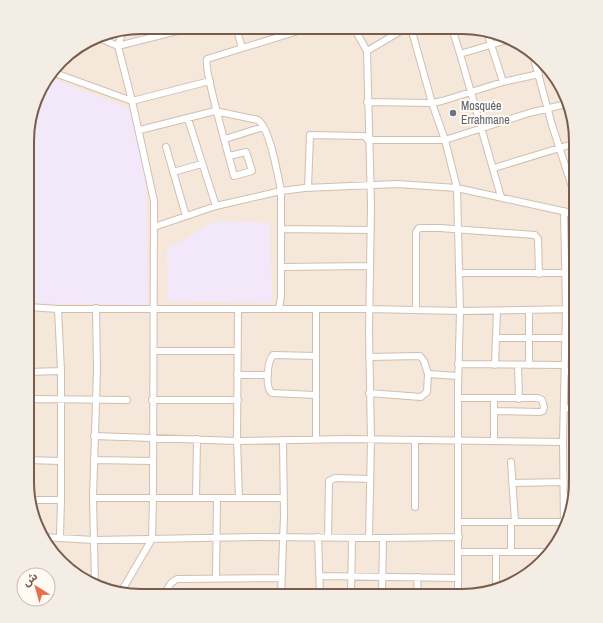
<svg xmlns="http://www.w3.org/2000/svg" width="603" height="623" viewBox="0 0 603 623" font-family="'Archivo Narrow','Noto Sans Arabic',sans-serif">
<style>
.residential{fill:#f5e8da}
.education{fill:#f3e8fa}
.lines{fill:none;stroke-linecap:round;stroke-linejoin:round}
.minor-casing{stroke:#d1beb0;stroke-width:8}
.minor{stroke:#fff;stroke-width:6}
.worship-dot{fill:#6b7280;stroke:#fffaf3;stroke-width:1.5}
.labels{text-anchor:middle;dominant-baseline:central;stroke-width:4;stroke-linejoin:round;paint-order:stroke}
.worship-label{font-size:12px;fill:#5b616d;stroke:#fffaf3;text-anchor:start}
.rim{fill:none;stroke:#7a5c4d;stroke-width:2}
</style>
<rect width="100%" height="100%" fill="#fdf6ec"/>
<path class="residential" d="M 141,27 L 477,28 L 519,42 L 557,77 L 576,134 L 576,489 L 561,539 L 526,577 L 469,596 L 134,596 L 84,581 L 46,546 L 27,489 L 29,119 L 42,84 L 66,55 L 104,33 Z"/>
<path class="education" d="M 48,77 L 129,108 L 146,178 L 148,305 L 28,303 L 29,119 L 42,84 Z
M 216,221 L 270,223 L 272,303 L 168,301 L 167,249 Z"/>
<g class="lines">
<defs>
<path id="minor" d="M 236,27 L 242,48
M 354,28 L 367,51
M 452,28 L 460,54 L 510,39
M 123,30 L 118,46 L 132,101 L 210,81
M 487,32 L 503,82
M 97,37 L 118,46 L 193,27
M 460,54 L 501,197
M 533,55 L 552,125 L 576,199
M 52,72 L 132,101 L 154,201 L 153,499 L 152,539 L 121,592
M 367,102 L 432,103 L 442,101 L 503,82 L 539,74
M 140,130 L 215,111 L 258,120 C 270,128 278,176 281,191 L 216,206 L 188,119
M 225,139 L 263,127
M 166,147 L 186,216
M 229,156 L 246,152 L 252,171 L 234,176 C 230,160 203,67 207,59 L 311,27
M 494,168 L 576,143
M 173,172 L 202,164
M 308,188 L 310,135 L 364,136 L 368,140 L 445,140 L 529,113 L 566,104
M 154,227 L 216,206
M 281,229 L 371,230
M 281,267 L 369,266
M 459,273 L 565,273
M 566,287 L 576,287
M 28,307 L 58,309 L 369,309 L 460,311 L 576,309
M 279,308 L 281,297 L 281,191 L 305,188 L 397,184 L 457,188 L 445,140 L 432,103 L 411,28
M 316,309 L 316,440
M 238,310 L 237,441 L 239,498
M 416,310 L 416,232 L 419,228 L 440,228 L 535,235 L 538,239 L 539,274
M 529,310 L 529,365
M 496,338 L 566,338
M 566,341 L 576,341
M 154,351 L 238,351
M 369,357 L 420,356 L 424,361 L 428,374 L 458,376
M 458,364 L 564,365
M 495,365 L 497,311
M 518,365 L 519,399
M 565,371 L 576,372
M 28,372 L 61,371
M 237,375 L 268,375
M 369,393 L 421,397 L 427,392 L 428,374
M 315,395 L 272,393 C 265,388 267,362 273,355 L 316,356
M 459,398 L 538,398 L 542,400 L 544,407 L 543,411 L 540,412 L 494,411
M 494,399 L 494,441
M 152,400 L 238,400
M 28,401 L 33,399 L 127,400
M 564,408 L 576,409
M 94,436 L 237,441 L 345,439 L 563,442
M 27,460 L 61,461
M 94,460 L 152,461
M 511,462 L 515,522
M 512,483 L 564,482
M 564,497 L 573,497
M 93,498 L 283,498
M 196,498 L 197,439
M 31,500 L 61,500 L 61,371 L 58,309
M 415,507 L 415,440
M 459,522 L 564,522
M 511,522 L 511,552
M 564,528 L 563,442 L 566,309 L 564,211
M 43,537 L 94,540 L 256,537 L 383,538 L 459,537
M 60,537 L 61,500
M 318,537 L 320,596
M 328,537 L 329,481 L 335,478 L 370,479
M 369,538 L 371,440 L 369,331 L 371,205 L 367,51 L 406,28
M 459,552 L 548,552
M 496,552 L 496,587
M 320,576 L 458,578
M 417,577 L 418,596
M 81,578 L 95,579
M 216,578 L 217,498
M 95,584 L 93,498 L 97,369 L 96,308
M 163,596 L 171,583 L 177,579 L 281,578
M 281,596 L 284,515 L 283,440
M 351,596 L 352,538
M 382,596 L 383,538
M 458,596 L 458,387 L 460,311 L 457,188 L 576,214"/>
</defs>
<use href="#minor" class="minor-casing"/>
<use href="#minor" class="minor"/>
</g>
<circle class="worship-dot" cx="453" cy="113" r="4"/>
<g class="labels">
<g class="worship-label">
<text x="461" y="106">Mosquée<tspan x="461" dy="14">Errahmane</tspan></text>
</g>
</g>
<path d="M0 0H603V623H0ZM141 34H462A107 107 0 0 1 569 141V482A107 107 0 0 1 462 589H141A107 107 0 0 1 34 482V141A107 107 0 0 1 141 34Z" fill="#f4ede6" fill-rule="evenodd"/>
<path class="rim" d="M141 34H462A107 107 0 0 1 569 141V482A107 107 0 0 1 462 589H141A107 107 0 0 1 34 482V141A107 107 0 0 1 141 34Z"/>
<g transform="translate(36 587) rotate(323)"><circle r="19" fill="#fffaf3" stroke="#cabbb1"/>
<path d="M0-3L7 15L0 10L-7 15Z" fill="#e76f51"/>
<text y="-6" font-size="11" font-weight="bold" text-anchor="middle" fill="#7a5c4d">ش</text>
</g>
</svg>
